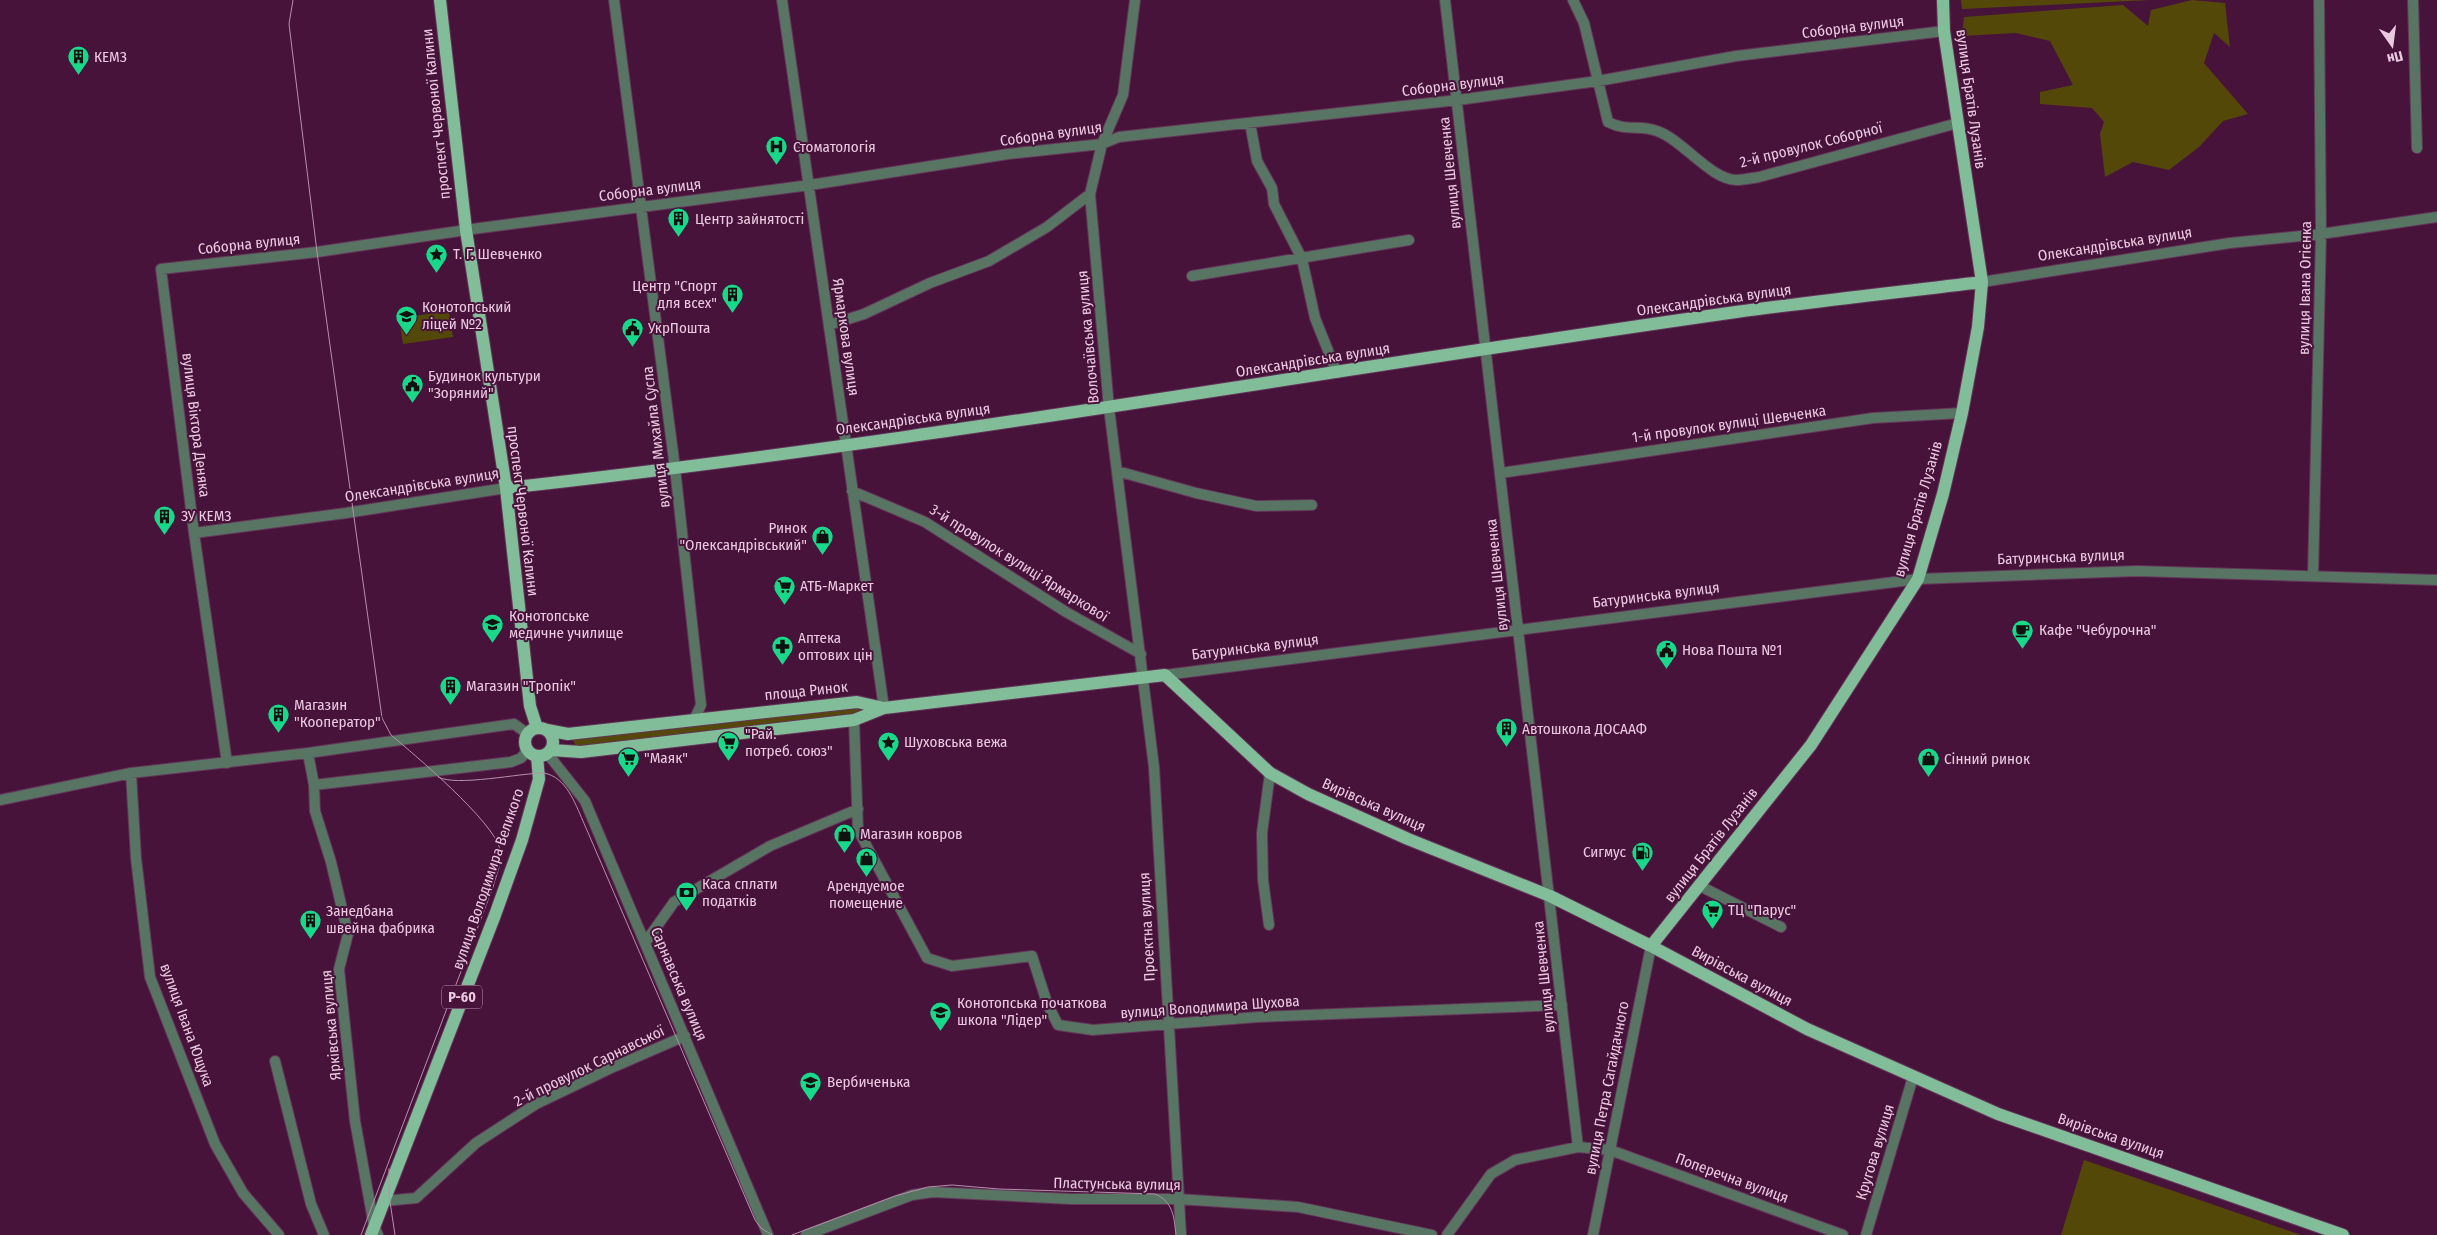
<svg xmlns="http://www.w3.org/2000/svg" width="2437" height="1235" viewBox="0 0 2437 1235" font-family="'Fira Sans Condensed',sans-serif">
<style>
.green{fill:#544809}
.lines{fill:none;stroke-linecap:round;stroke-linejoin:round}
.minor-casing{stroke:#653459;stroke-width:12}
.major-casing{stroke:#653459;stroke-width:14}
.minor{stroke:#587463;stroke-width:10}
.major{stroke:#82bd9a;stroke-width:12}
.tram{stroke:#b68fab;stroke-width:1}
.labels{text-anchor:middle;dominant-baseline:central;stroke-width:4;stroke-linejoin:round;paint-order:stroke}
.shield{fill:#47133b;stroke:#ba93ae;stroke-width:1}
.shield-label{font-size:14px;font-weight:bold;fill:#ebcae0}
.street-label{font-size:15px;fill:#ebcae0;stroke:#47133b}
.poi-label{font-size:15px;fill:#ebcae0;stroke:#47133b;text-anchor:start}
</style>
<rect width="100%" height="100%" fill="#47133b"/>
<path class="green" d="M 1961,0 L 2150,0 L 1962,9 Z
M 2192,0 L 2225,3 L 2230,47 L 2214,33 L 2204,63 L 2248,114 L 2223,121 L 2199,147 L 2169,170 L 2133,162 L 2105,177 L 2100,134 L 2104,122 L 2092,108 L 2040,104 L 2040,92 L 2073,85 L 2050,41 L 2016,33 L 1962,36 L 1964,17 L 2123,5 L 2148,26 L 2151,10 Z
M 449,311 L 453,337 L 403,344 L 399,318 Z
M 857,708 L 860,711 L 858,714 L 576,746 L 573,740 Z
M 2084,1160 L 2301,1235 L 2061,1235 Z"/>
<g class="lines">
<defs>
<path id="minor" d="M 614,0 L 675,468 L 701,705 L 694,720
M 782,0 L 884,708
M 1135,0 L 1123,95 L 1102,144 L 1090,194 L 1109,408 L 1154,767 L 1181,1235
M 1445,0 L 1578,1147
M 1573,0 L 1584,23 L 1608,122 C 1627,132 1640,124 1657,131 C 1683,140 1710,179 1736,180 C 1743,180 1752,178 1759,177 L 1958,123
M 2413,0 L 2417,148
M 1250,123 L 1257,161 L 1272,188 L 1274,204 L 1302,259 L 1315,318 L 1337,373
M 1192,276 L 1409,240
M 1982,282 L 2230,243 L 2321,234 L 2437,217
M 829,325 L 864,314 L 930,283 L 989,261 L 1047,227 L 1090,194
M 1117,471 L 1196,493 L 1256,506 L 1312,505
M 1501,473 L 1873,418 L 1962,413
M 852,491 L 925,522 L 1066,612 L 1141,654
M 194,533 L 346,513 L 506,488
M 2313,576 L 2321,234 L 2319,0
M 1165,675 L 1918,579 L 2137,571 L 2437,580
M 854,720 L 858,830 L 927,958 L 952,966 L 1032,956 L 1047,1003 L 1058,1025 L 1093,1030 L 1258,1017 L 1562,1005
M 308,753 L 514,724 L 528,734
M 547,753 L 585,801 L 768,1235
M 227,763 L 194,533 L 161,269 L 317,252 L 480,228 L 810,185 L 1008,154 L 1102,144 L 1119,137 L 1458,100 L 1598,81 L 1736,56 L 1944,31
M 131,773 L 136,858 L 150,977 L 215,1144 L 243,1193 L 279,1235
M 314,785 L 315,811 L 331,862 L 348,934 L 339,969 L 355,1121 L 374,1226 L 378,1235
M 0,800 L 131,773 L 308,753 L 314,785 L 511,762 L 521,758 L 528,750
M 1700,886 L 1781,927
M 1269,925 L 1263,880 L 1262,833 L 1270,773
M 645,943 L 674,902 L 770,846 L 858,809
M 275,1061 L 311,1204 L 324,1235
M 384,1201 L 416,1198 L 476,1143 L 536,1104 L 609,1069 L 685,1036
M 806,1235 L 912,1195 L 933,1192 L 1071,1199 L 1178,1199 L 1298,1207 L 1432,1235
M 1447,1235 L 1491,1174 L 1515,1160 L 1578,1147 L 1610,1150 L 1843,1235
M 1593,1235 L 1651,946
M 1866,1235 L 1913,1077"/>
<path id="major" d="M 440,0 L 466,230 L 506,488 L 530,706 L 537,728
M 506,488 C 918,443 1326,370 1736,312 C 1818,301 1900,292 1982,282
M525 742a14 14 0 1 1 28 0a14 14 0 1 1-28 0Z
M 547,730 L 568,734 L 857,702 L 884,708
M 551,750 L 581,752 L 854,720 L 884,708 L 1165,675 L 1270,773 L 1308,794 L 1408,839 L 1550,896 L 1651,946 L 1807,1029 L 1998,1114 L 2343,1235
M 1651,946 L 1811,745 L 1918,579 L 1943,494 L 1962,413 L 1978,327 L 1982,282 L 1944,31 L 1943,0
M 371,1235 L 495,915 L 522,840 L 539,779 L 537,756"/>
</defs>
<use href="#minor" class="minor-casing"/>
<use href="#major" class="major-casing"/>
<use href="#minor" class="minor"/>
<use href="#major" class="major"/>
<path class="tram" d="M 293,0 L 289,24 L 317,252 L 382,718 L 391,735 C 415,755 493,821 500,849 C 503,861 496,875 493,887 L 361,1235
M 438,777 C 456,787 520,773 544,773 C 566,777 575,803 583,821 L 755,1220 L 761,1228 L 772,1235
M 389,1169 L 389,1195 L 395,1235
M 792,1235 L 895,1196 L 928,1187 L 952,1185 L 999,1189 L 1155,1194 C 1173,1202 1174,1216 1176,1235"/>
</g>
<defs>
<symbol id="building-pin" viewBox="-11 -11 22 30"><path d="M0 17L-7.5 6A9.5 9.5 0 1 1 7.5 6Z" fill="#18d989" stroke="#47133b"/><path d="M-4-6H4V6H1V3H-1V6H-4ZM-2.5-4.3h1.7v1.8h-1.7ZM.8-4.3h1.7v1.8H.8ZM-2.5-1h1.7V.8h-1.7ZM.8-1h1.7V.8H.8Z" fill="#111"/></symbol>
<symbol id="hospital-pin" viewBox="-11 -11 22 30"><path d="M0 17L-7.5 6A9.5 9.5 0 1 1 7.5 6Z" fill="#18d989" stroke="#47133b"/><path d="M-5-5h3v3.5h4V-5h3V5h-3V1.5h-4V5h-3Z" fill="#111"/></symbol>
<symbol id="sight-pin" viewBox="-11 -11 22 30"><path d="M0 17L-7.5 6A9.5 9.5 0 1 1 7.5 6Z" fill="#18d989" stroke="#47133b"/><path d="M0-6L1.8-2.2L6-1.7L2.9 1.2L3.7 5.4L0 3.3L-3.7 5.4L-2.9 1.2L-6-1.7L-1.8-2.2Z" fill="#111"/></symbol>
<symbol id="school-pin" viewBox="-11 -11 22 30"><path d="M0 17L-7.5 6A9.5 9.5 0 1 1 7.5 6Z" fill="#18d989" stroke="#47133b"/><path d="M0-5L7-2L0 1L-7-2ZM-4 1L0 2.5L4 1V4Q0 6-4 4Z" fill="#111"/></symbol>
<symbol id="civic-pin" viewBox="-11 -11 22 30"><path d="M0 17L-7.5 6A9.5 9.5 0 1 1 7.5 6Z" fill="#18d989" stroke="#47133b"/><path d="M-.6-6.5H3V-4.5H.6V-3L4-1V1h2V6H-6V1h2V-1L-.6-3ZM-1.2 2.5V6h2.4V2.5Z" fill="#111"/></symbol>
<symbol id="shop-pin" viewBox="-11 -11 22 30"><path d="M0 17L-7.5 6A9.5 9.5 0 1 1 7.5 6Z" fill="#18d989" stroke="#47133b"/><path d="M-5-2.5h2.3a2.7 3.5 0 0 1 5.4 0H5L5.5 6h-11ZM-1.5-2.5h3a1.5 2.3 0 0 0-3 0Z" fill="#111"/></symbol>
<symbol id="supermarket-pin" viewBox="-11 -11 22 30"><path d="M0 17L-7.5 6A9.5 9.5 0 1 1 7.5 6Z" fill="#18d989" stroke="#47133b"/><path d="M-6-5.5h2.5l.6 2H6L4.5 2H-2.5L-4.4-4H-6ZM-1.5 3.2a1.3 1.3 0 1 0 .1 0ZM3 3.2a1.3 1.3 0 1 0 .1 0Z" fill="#111"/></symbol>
<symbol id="university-pin" viewBox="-11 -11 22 30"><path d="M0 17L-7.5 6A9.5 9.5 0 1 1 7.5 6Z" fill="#18d989" stroke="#47133b"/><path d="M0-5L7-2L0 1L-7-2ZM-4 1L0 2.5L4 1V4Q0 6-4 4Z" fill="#111"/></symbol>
<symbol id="cafe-pin" viewBox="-11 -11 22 30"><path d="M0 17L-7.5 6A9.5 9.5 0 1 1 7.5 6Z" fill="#18d989" stroke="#47133b"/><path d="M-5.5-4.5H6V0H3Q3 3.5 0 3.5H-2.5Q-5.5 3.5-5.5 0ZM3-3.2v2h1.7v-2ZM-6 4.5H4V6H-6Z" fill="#111"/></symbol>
<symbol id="pharmacy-pin" viewBox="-11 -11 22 30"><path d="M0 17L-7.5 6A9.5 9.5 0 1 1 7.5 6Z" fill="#18d989" stroke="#47133b"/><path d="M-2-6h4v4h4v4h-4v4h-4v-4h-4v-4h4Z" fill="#111"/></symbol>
<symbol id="fuel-pin" viewBox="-11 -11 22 30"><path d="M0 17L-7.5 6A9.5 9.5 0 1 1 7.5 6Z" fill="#18d989" stroke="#47133b"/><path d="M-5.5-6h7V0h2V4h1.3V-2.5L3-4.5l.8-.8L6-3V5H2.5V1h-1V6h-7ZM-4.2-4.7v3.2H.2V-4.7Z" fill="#111"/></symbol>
<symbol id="bank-pin" viewBox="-11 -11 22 30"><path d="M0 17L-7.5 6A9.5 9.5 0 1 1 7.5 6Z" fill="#18d989" stroke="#47133b"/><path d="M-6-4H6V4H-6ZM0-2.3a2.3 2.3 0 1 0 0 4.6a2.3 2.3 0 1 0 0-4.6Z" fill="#111"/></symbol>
</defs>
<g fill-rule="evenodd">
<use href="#building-pin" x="66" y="44" width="25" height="34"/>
<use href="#hospital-pin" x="764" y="134" width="25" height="34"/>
<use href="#building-pin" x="666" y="206" width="25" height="34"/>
<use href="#sight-pin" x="424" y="242" width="25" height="34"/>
<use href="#building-pin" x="720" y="282" width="25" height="34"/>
<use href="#school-pin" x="394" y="304" width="25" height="34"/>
<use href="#civic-pin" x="620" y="316" width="25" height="34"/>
<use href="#civic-pin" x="400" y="372" width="25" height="34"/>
<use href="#building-pin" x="152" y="504" width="25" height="34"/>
<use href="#shop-pin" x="810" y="524" width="25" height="34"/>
<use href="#supermarket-pin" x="772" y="574" width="25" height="34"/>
<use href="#university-pin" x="480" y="612" width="25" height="34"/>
<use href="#cafe-pin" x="2010" y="618" width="25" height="34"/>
<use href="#pharmacy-pin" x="770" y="634" width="25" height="34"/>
<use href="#civic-pin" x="1654" y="638" width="25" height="34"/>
<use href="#building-pin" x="438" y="674" width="25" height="34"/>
<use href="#building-pin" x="266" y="702" width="25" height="34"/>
<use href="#building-pin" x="1494" y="716" width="25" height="34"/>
<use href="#sight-pin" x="876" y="730" width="25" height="34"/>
<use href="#supermarket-pin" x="716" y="730" width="25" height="34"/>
<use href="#supermarket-pin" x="616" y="746" width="25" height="34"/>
<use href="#shop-pin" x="1916" y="746" width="25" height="34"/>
<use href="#shop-pin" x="832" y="822" width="25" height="34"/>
<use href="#fuel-pin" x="1630" y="840" width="25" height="34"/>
<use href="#shop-pin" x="854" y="846" width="25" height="34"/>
<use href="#bank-pin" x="674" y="880" width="25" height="34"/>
<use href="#supermarket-pin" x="1700" y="898" width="25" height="34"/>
<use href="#building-pin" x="298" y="908" width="25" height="34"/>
<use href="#school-pin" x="928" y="1000" width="25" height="34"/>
<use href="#school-pin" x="798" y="1070" width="25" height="34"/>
</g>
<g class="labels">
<rect class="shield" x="442" y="985.5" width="40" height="23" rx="4"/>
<g class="shield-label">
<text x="462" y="997">Р-60</text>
</g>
<g class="street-label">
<text transform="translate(1853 27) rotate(-7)">Соборна вулиця</text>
<text transform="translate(1453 85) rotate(-7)">Соборна вулиця</text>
<text transform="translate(1971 99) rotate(82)">вулиця Братів Лузанів</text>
<text transform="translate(436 114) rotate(-96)">проспект Червоної Калини</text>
<text transform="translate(1051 134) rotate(-8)">Соборна вулиця</text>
<text transform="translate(1811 145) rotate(-14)">2-й провулок Соборної</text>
<text transform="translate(1450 173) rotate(-96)">вулиця Шевченка</text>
<text transform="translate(650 190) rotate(-7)">Соборна вулиця</text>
<text transform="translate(249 244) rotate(-6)">Соборна вулиця</text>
<text transform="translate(2115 244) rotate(-9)">Олександрівська вулиця</text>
<text transform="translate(2305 288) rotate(-89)">вулиця Івана Огієнка</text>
<text transform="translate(1714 300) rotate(-8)">Олександрівська вулиця</text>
<text transform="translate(846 337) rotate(82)">Ярмаркова вулиця</text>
<text transform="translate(1088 337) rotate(-95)">Волочаївська вулиця</text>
<text transform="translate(1313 360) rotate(-9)">Олександрівська вулиця</text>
<text transform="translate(913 419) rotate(-8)">Олександрівська вулиця</text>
<text transform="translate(1729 424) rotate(-8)">1-й провулок вулиці Шевченка</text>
<text transform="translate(196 425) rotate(83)">вулиця Віктора Деняка</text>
<text transform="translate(656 437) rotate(-97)">вулиця Михайла Сусла</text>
<text transform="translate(422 485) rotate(-9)">Олександрівська вулиця</text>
<text transform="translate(1918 509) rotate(-74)">вулиця Братів Лузанів</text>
<text transform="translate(523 511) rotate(83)">проспект Червоної Калини</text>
<text transform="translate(2061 557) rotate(-2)">Батуринська вулиця</text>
<text transform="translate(1019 563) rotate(32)">3-й провулок вулиці Ярмаркової</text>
<text transform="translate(1497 575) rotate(-96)">вулиця Шевченка</text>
<text transform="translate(1656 595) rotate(-7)">Батуринська вулиця</text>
<text transform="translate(1255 647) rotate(-7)">Батуринська вулиця</text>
<text transform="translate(806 691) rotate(-6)">площа Ринок</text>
<text transform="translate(1374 805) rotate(24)">Вирівська вулиця</text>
<text transform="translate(1711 845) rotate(-52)">вулиця Братів Лузанів</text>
<text transform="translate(488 879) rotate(-71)">вулиця Володимира Великого</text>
<text transform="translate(1147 927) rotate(-93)">Проектна вулиця</text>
<text transform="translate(1742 976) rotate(28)">Вирівська вулиця</text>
<text transform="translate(1544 977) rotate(-96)">вулиця Шевченка</text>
<text transform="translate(679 984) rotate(67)">Сарнавська вулиця</text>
<text transform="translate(1210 1007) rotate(-4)">вулиця Володимира Шухова</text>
<text transform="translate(187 1025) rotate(70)">вулиця Івана Ющука</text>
<text transform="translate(331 1025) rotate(-95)">Ярківська вулиця</text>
<text transform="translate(589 1066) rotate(-26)">2-й провулок Сарнавської</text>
<text transform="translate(1607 1088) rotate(-79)">вулиця Петра Сагайдачного</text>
<text transform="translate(2111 1136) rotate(19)">Вирівська вулиця</text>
<text transform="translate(1875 1152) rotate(-73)">Кругова вулиця</text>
<text transform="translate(1732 1178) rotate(20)">Поперечна вулиця</text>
<text transform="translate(1117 1184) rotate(1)">Пластунська вулиця</text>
</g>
<g class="poi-label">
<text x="94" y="57">КЕМЗ</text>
<text x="793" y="147">Стоматологія</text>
<text x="695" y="219">Центр зайнятості</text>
<text x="453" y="254">Т. Г. Шевченко</text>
<text x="717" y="286" text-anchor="end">Центр "Спорт<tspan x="717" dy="17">для всех"</tspan></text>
<text x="422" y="307">Конотопський<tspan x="422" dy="17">ліцей №2</tspan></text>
<text x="648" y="328">УкрПошта</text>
<text x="428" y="376">Будинок культури<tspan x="428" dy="17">"Зоряний"</tspan></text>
<text x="181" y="516">ЗУ КЕМЗ</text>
<text x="807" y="528" text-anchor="end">Ринок<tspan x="807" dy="17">"Олександрівський"</tspan></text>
<text x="800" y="586">АТБ-Маркет</text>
<text x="509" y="616">Конотопське<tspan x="509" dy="17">медичне училище</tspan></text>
<text x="2039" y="630">Кафе "Чебурочна"</text>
<text x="798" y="638">Аптека<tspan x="798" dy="17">оптових цін</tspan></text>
<text x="1682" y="650">Нова Пошта №1</text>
<text x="466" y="686">Магазин "Тропік"</text>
<text x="294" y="705">Магазин<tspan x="294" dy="17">"Кооператор"</tspan></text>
<text x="1522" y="729">Автошкола ДОСААФ</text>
<text x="745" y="734">"Рай.<tspan x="745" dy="17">потреб. союз"</tspan></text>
<text x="904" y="742">Шуховська вежа</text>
<text x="644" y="758">"Маяк"</text>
<text x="1944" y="759">Сінний ринок</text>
<text x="860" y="834">Магазин ковров</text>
<text x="1626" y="852" text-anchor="end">Сигмус</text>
<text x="702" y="884">Каса сплати<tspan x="702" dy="17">податків</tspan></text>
<text x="866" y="886" text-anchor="middle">Арендуемое<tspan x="866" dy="17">помещение</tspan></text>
<text x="1728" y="910">ТЦ "Парус"</text>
<text x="326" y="911">Занедбана<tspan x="326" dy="17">швейна фабрика</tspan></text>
<text x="957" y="1003">Конотопська початкова<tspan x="957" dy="17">школа "Лідер"</tspan></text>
<text x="827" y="1082">Вербиченька</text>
</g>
</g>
<g transform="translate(2392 45) rotate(166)" stroke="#47133b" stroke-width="4" paint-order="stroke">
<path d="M0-4L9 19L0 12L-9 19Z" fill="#ebcae0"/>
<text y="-8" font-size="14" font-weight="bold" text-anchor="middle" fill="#ebcae0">Пн</text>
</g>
</svg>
